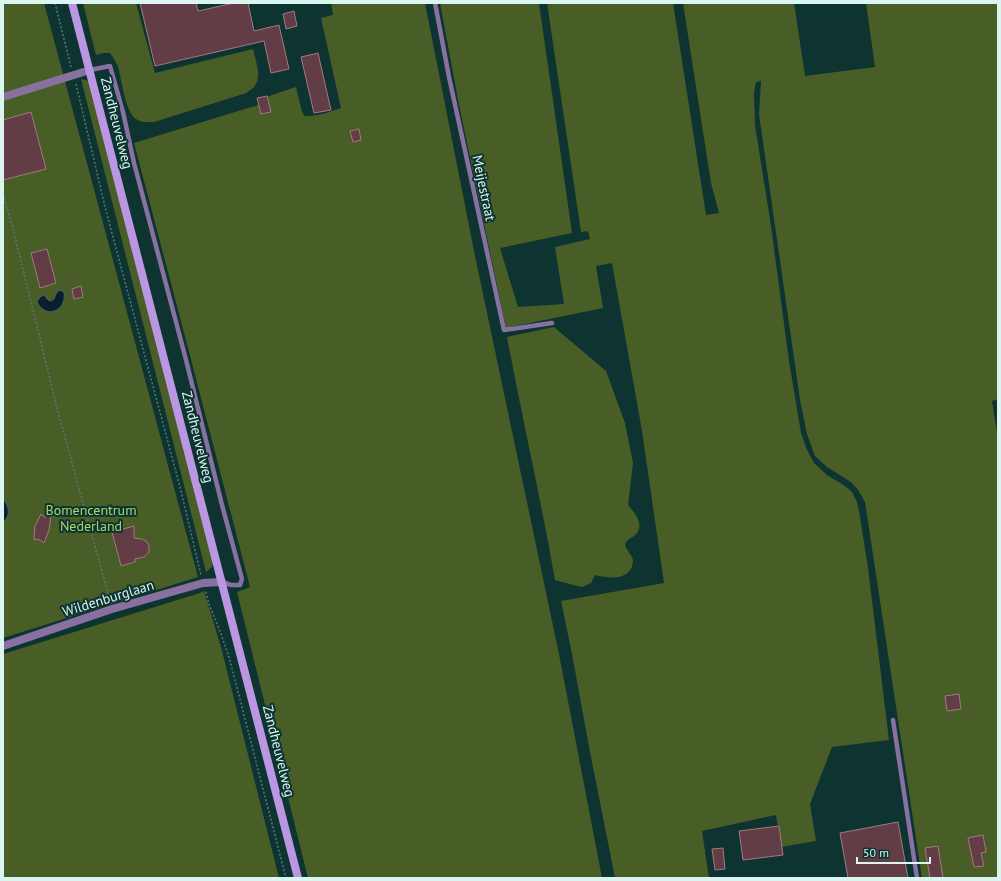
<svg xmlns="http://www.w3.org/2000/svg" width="1001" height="881" viewBox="0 0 1001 881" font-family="'PT Sans',sans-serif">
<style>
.green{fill:#495d26}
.water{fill:#091f30;stroke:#485f6a}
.building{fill:#633d45;stroke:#a37981}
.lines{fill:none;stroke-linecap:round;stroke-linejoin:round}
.path{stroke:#567975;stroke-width:1.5;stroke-dasharray:2 2;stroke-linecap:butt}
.lane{stroke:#8871a1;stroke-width:4.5}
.street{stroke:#8871a1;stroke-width:8}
.secondary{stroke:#bb96e3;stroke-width:8}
.labels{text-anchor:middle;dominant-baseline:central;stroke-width:4;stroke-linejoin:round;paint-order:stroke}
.street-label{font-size:14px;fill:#dbf5f1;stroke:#0d3431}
.park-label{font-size:14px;fill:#add46a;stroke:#0d3431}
</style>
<rect width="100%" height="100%" fill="#0d3431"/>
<path class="green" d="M 3,3 L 44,3 L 198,577 L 3,638 Z
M 83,3 L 136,3 L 155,73 L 253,49 C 256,64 265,81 249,91 C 247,93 243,94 240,95 L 154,122 C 148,122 141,123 136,119 C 125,112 122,80 118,67 C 116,62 113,57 110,53 L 103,53 L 96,55 Z
M 331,3 L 425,3 L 475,256 L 559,654 L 602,878 L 308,878 L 237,592 L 250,587 L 187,344 L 134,143 L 248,108 L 256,106 L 266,97 L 296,87 L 301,108 L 304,116 C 316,117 329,112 341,108 L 321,18 L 333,15 Z
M 440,3 L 539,3 L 572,233 L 500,248 L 518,307 L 564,304 L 555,247 L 590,239 L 588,231 L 581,232 L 547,3 L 673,3 L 706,215 L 719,213 L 711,183 L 683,3 L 794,3 L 805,76 L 875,67 L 866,3 L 998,3 L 998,399 L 992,401 L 998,439 L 998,878 L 922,878 L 865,502 L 858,490 L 851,482 L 827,467 L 815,456 L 807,434 L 800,400 L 759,114 L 761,81 L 756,82 L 754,92 L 755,125 L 771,226 L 789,361 L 801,433 L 807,450 L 814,463 L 827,475 L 845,486 L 852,492 L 857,502 L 859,511 L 868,568 L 889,740 L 832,747 L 810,804 L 816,841 L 781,847 L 776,815 L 702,831 L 709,878 L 615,878 L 590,752 L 572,654 L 561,601 L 664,583 L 642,431 L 612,263 L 596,266 L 603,308 L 506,328 L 459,105 Z
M 81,79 L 89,81 L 213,562 L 212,567 L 206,572 Z
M 554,327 L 606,371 L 625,423 L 633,463 L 628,505 C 634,512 644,523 637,533 C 634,538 629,537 625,544 C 626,551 633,555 633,561 C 633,562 632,565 632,567 C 625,581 608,578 595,575 L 591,583 L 582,587 L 573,585 L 555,580 C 541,499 522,418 507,337 Z
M 204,591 L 221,647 L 279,878 L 3,878 L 3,654 L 200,593 Z"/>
<path class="water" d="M 59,290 L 64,292 C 67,311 46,320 37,302 L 40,297 L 44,295 L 48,300 L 51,301 L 54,299 L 56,294 Z
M 3,499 C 9,506 11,516 3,522 Z"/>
<path class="building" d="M 140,3 L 196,3 L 198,11 L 234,3 L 248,3 L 254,31 L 279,25 L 289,69 L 271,73 L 264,41 L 155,66 Z
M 294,11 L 297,26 L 286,29 L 283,14 Z
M 318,53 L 331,110 L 314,113 L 301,57 Z
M 267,96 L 271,112 L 261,114 L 257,98 Z
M 31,112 L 46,169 L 3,180 L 3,120 Z
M 359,129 L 361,140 L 353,142 L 350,131 Z
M 47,249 L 56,283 L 40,288 L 31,253 Z
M 81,286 L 83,297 L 74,299 L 72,289 Z
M 41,514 L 44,517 L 51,516 L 49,530 L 44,543 L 38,539 L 34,540 L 35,526 Z
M 134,526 L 134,538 L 142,539 L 147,542 L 149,546 L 149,552 L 144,557 L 135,559 L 135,562 L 121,566 L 112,532 Z
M 959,694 L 961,709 L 947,711 L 945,696 Z
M 898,822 L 908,878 L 848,878 L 840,833 Z
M 779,826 L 783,855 L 743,860 L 739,831 Z
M 983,835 L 986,852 L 981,853 L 984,866 L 974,867 L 968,838 Z
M 938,846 L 943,878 L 930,878 L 925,848 Z
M 723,848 L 725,869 L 715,870 L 712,849 Z"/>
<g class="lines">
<path class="path" d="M 55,3 L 71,67
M 76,84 L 106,211 L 180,487 L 201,575
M 3,194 L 13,229 L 58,412 L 110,601
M 206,592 L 209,604 L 221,634 L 229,657 L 286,878"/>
<path class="lane" d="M 435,3 L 449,77 L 504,330 L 552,323
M 90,70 L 110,66 L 123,112 L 134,163 L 185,356 L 222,505 L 242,579 L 240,585 L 231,585 L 222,582
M 893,720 L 917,878"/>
<path class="street" d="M 3,97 L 90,70
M 3,646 L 112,609 L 203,583 L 222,582"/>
<path class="secondary" d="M 72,3 L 298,878"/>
</g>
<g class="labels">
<g class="street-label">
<text transform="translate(117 123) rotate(76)">Zandheuvelweg</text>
<text transform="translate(484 188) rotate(78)">Meijestraat</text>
<text transform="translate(198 437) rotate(76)">Zandheuvelweg</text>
<text transform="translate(108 598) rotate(-17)">Wildenburglaan</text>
<text transform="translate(279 751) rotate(76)">Zandheuvelweg</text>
</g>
<g class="park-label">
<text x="91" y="510">Bomencentrum<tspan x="91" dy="16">Nederland</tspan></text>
</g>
</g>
<rect width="1001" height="881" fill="none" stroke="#dbf5f1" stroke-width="8"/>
<path d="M857 857v6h73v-6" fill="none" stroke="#dbf5f1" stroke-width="2"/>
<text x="863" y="857" font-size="12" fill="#dbf5f1" stroke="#0d3431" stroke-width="3" paint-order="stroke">50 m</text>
</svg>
